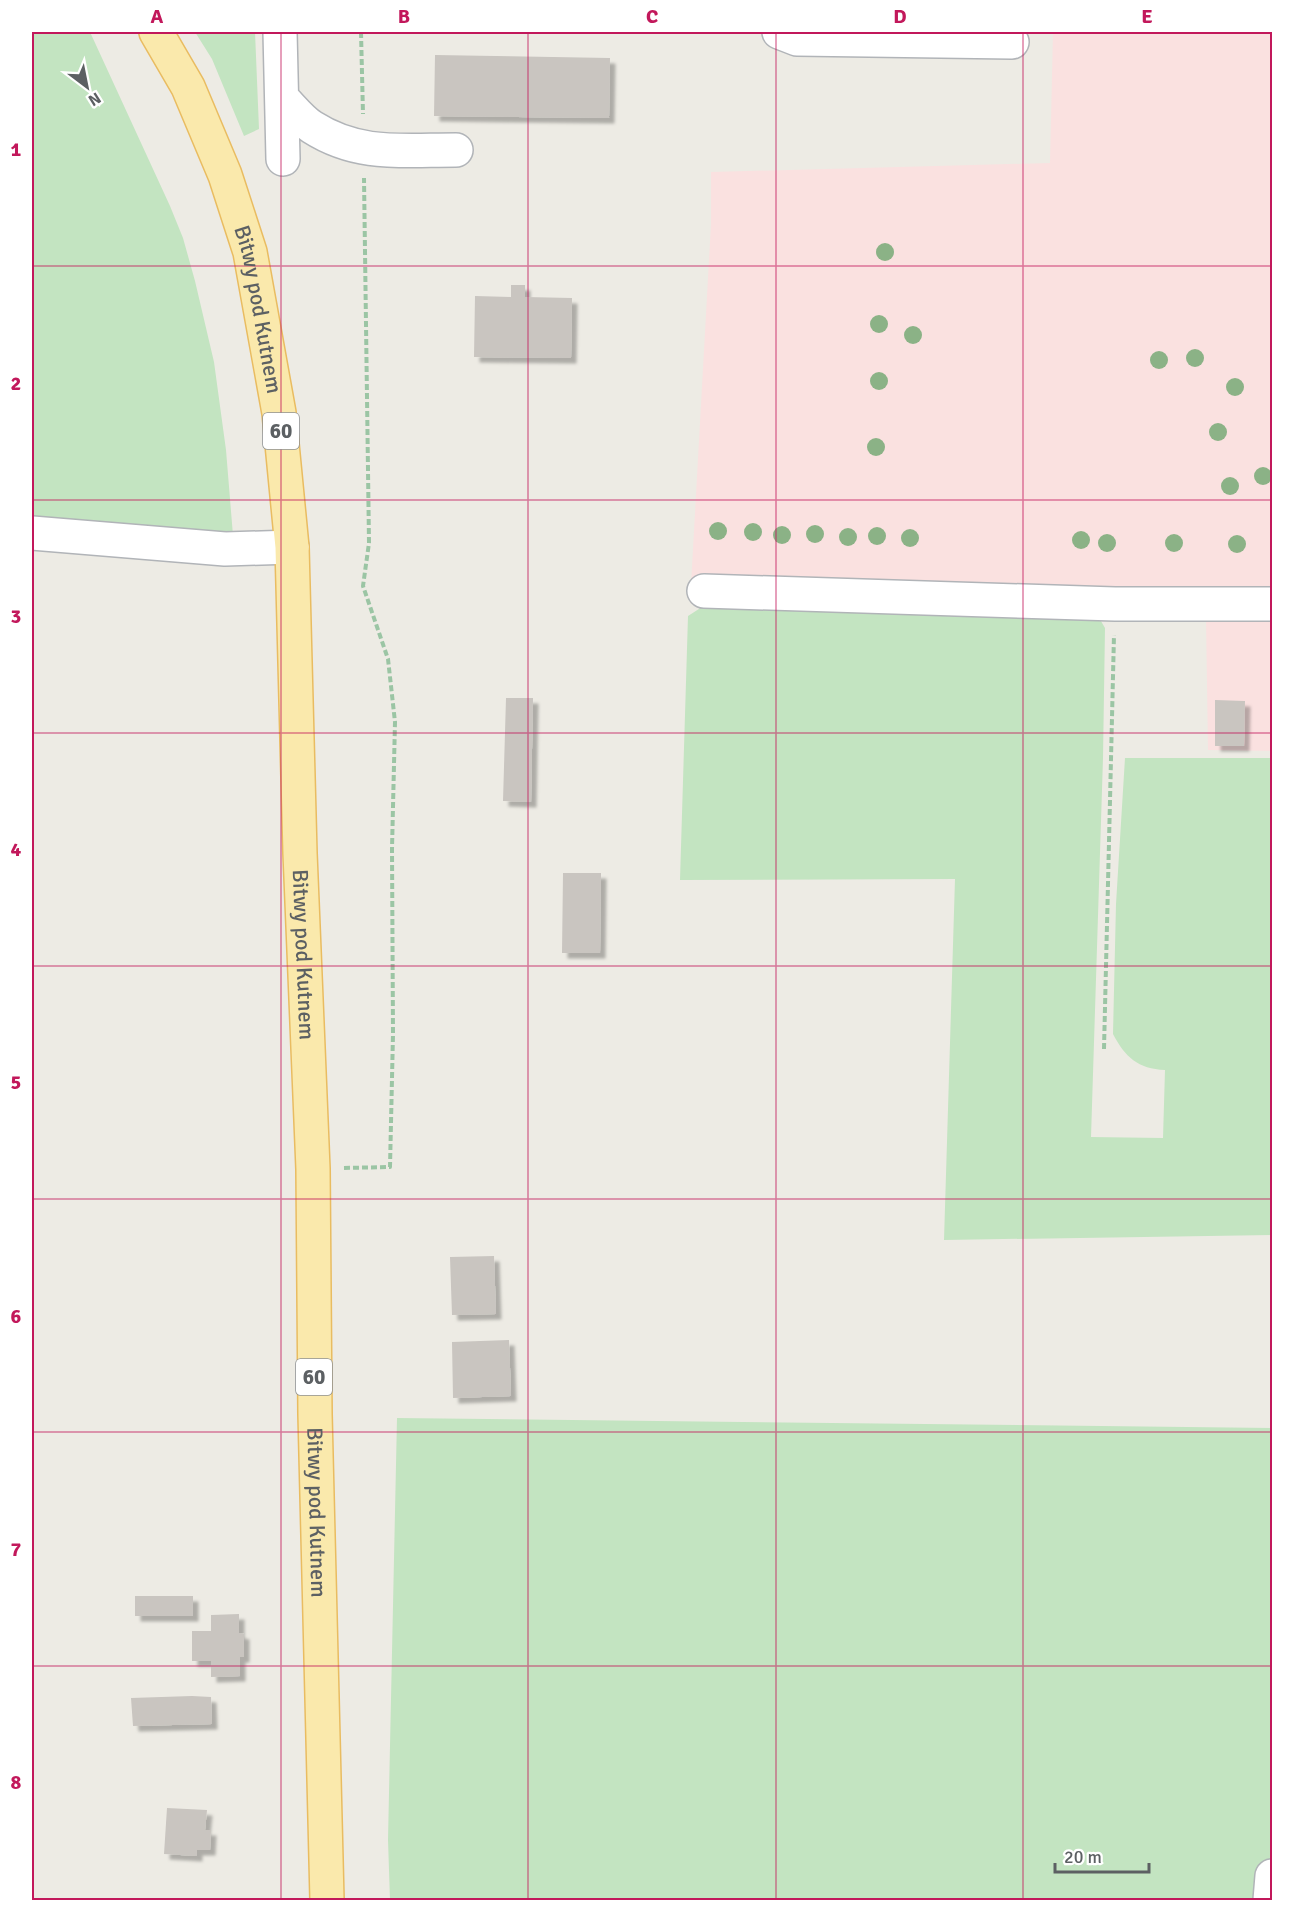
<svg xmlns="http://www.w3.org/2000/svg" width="1304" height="1932" viewBox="0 0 1304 1932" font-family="Signika,sans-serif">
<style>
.medical{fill:#fae1e0}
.green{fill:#c3e4c1}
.building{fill:#c9c5c0;filter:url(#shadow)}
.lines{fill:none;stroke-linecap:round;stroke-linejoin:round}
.minor-casing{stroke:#b1b4b8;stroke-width:36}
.major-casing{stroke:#e9bc61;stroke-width:36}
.path{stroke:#9bc5a4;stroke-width:4;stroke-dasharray:6 3;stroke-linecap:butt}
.minor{stroke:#fff;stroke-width:33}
.major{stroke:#fae9ac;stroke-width:33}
.tree{fill:#8bb286}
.grid{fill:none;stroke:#c2185b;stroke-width:1.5;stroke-opacity:0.55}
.labels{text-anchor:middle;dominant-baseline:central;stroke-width:4.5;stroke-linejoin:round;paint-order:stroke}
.shield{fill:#fff;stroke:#8d9092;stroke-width:1.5}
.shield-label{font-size:21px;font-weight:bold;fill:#5c6063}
.street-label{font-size:22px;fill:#5c6063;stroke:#fff}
.neatline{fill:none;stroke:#c2185b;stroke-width:2}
.grid-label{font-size:20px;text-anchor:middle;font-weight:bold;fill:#c2185b}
</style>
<defs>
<filter id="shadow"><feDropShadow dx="5.5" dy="5.5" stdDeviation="1.5" flood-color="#0004"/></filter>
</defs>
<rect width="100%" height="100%" fill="#edebe4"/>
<path class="medical" d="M 1053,32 L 1272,32 L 1272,751 L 1208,750 L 1206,619 L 690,603 L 711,224 L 711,172 L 1050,163 Z"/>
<path class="green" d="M 32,32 L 90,32 L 170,206 L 183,238 L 195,281 L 214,362 L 226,450 L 235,560 L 32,543 Z
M 195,32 L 255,32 L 259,129 L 244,136 L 212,59 Z
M 702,607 L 1098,616 L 1105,628 L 1103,758 L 1091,1137 L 1163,1138 L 1165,1070 C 1138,1069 1125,1057 1113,1034 L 1116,904 L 1125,758 L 1272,758 L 1272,1235 L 944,1240 L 955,879 L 680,880 L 688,616 Z
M 397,1418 L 1272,1428 L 1272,1900 L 390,1900 L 388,1840 Z"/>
<path class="building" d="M 435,55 L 610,58 L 609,118 L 434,116 Z
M 511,285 L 525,285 L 525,297 L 572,298 L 571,358 L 474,357 L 475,296 L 511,297 Z
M 506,698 L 533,698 L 531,802 L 503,801 Z
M 1215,700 L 1245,701 L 1244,746 L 1215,746 Z
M 563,873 L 601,873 L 600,953 L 562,953 Z
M 494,1256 L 496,1314 L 452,1315 L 450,1257 Z
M 509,1340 L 511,1396 L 453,1398 L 452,1342 Z
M 135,1596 L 193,1596 L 193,1616 L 135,1616 Z
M 239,1614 L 239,1633 L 244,1634 L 244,1657 L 240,1657 L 240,1676 L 211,1677 L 211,1661 L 192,1661 L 192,1631 L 211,1631 L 211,1615 Z
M 192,1696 L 211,1697 L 212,1724 L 133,1726 L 131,1698 Z
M 167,1808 L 207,1810 L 205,1830 L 211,1830 L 210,1850 L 197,1850 L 197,1856 L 164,1854 Z"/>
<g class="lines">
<defs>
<path id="minor" d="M 280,32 L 283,159
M 779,32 L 797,39 L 1012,42
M 282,98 C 291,107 301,120 312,127 C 359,157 403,150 456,150
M 32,533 L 225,549 L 292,547
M 704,591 L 1115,604 L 1272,604
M 1270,1900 L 1272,1876"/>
<g id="major">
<path id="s1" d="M 156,32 L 188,87 L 225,175 L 250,252 L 279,413 L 292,547 L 300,853 L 313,1169 L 315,1414 L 327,1900"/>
</g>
</defs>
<use href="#minor" class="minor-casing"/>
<use href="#major" class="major-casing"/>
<path class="path" d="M 361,32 L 363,114
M 1104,1049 L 1114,635
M 344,1168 L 390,1167 L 393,1034 L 392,849 L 395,722 L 388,659 L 363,586 L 369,543 L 364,178"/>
<use href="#minor" class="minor"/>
<use href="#major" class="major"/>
</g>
<g class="tree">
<circle cx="885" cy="252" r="9"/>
<circle cx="879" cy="324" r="9"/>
<circle cx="913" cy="335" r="9"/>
<circle cx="1195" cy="358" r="9"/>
<circle cx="1159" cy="360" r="9"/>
<circle cx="879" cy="381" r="9"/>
<circle cx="1235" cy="387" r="9"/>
<circle cx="1218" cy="432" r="9"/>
<circle cx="876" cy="447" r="9"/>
<circle cx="1263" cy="476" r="9"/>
<circle cx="1230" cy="486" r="9"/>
<circle cx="718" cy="531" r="9"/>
<circle cx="753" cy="532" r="9"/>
<circle cx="815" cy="534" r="9"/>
<circle cx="782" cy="535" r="9"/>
<circle cx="877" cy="536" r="9"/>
<circle cx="848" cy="537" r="9"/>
<circle cx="910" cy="538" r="9"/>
<circle cx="1081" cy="540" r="9"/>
<circle cx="1107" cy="543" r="9"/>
<circle cx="1174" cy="543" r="9"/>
<circle cx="1237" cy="544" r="9"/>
</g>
<path class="grid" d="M 281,32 L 281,1900M 528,32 L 528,1900M 776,32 L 776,1900M 1023,32 L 1023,1900M 32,266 L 1272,266M 32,500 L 1272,500M 32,733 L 1272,733M 32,966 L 1272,966M 32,1199 L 1272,1199M 32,1432 L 1272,1432M 32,1666 L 1272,1666"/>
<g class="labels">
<g class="shield">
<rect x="263" y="413" width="36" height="36" rx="4.5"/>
<rect x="296" y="1359" width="36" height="36" rx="4.5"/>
</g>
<g class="shield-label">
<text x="281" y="431">60</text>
<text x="314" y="1377">60</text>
</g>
<g class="street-label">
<text stroke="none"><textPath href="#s1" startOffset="298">Bitwy pod Kutnem</textPath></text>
<text stroke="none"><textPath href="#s1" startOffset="946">Bitwy pod Kutnem</textPath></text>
<text stroke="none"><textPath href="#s1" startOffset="1504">Bitwy pod Kutnem</textPath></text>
</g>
</g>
<rect width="1304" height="1932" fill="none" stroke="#ffffff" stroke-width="66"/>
<g transform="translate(87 87) rotate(148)" stroke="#ffffff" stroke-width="4.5" paint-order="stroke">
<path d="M0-4.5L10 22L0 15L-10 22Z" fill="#5c6063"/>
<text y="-9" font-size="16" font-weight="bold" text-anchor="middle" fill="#5c6063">N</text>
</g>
<path d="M1055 1863v9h94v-9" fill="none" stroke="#5c6063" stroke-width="3"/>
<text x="1064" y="1863" font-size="18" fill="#5c6063" stroke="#ffffff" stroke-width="4.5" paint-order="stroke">20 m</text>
<rect x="33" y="33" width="1238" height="1866" class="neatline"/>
<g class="grid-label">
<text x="157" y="23">A</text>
<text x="404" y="23">B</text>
<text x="652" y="23">C</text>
<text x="900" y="23">D</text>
<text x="1147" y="23">E</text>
<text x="16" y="156">1</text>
<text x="16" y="390">2</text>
<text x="16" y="623">3</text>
<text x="16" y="856">4</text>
<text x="16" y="1089">5</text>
<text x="16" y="1323">6</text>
<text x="16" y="1556">7</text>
<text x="16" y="1789">8</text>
</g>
</svg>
